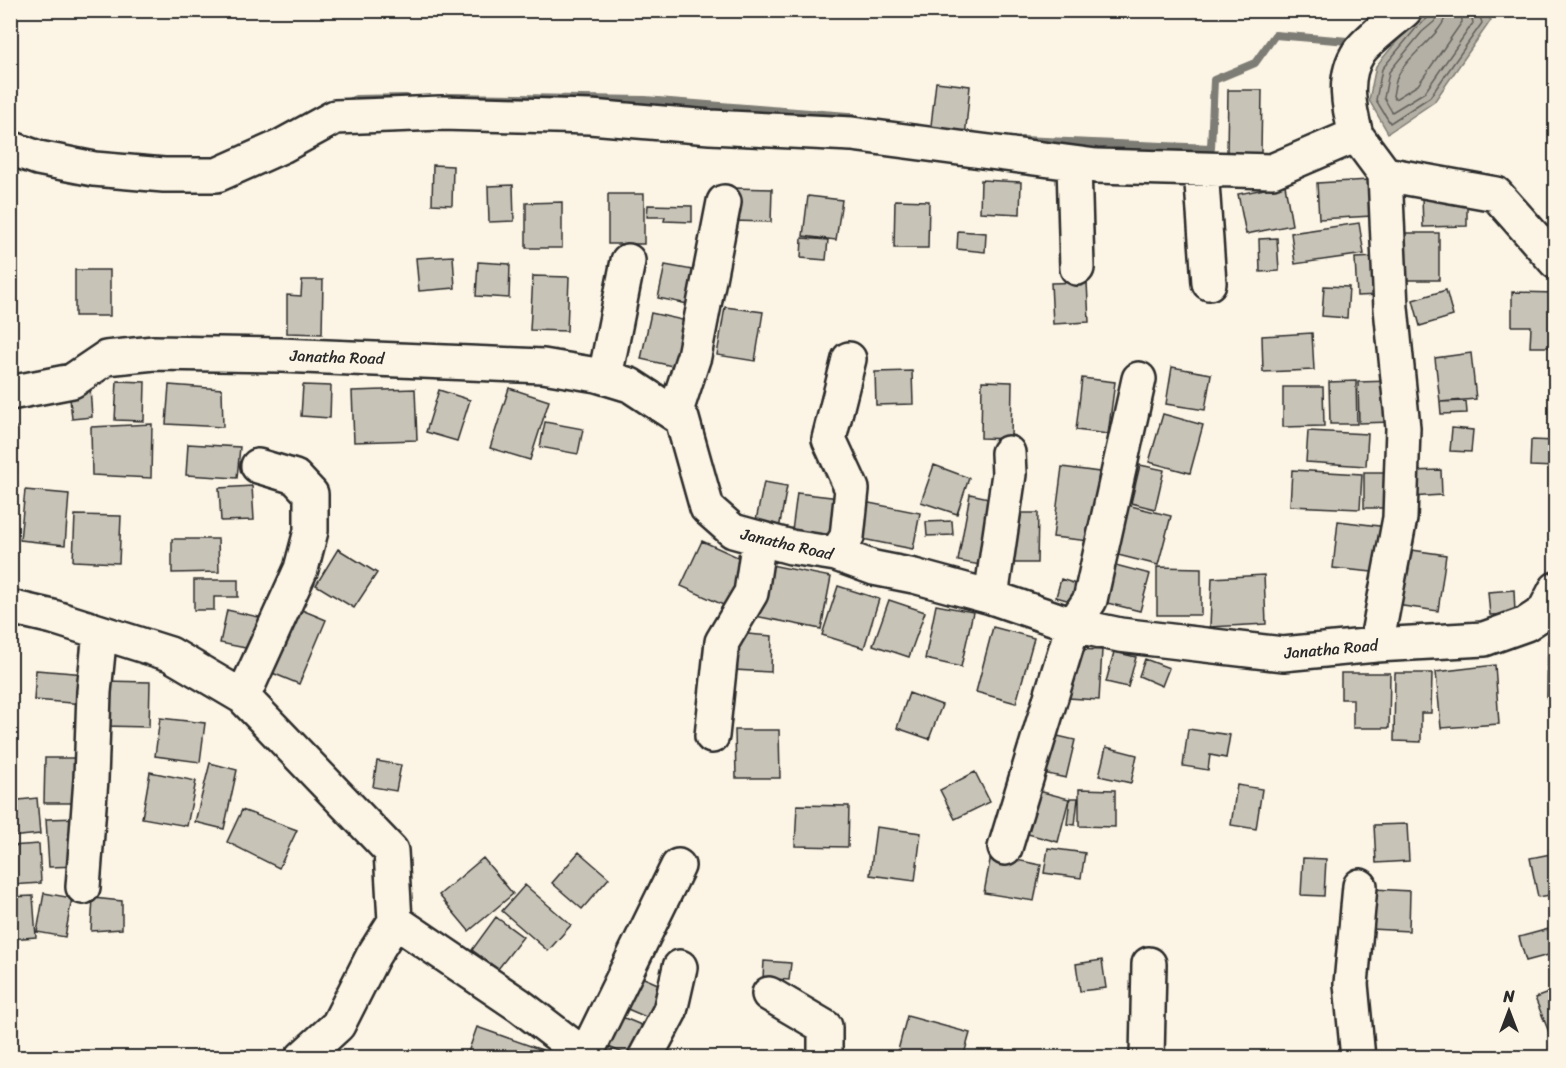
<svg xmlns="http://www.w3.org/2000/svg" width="1566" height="1068" viewBox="0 0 1566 1068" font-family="Sriracha,sans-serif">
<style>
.water{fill:#b4b0a5;stroke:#7d7b74;stroke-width:1.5}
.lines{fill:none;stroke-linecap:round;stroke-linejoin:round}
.shore{stroke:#62605c;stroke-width:1.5}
.stream{stroke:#7d7b74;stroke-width:8}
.building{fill:#c8c3b7;stroke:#2b2b2b;stroke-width:1.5}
.minor-casing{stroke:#2b2b2b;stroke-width:38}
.minor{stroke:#fcf5e5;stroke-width:33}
.labels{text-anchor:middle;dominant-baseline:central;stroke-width:4.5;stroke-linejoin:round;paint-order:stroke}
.street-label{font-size:16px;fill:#2b2b2b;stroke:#fcf5e5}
</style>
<rect width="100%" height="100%" fill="#fcf5e5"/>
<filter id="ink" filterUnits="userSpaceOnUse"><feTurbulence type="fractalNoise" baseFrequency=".0167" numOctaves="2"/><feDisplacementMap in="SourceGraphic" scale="12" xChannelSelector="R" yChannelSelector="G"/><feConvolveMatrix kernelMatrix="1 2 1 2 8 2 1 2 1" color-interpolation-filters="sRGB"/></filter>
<g filter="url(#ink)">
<path class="water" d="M 1427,11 L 1482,11 L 1491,20 L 1434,102 L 1388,133 L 1369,100 L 1376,66 L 1413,22 Z"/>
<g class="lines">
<path class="shore" d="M 1430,10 L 1429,17 L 1417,27 L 1382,69 L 1376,100 L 1390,123 L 1430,97 L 1482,23 L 1478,10
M 1438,10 L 1435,21 L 1422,32 L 1389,72 L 1384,98 L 1392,112 L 1425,92 L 1473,23 L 1470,10
M 1447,10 C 1446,33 1406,55 1397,78 C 1395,83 1394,91 1393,96 L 1395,99 L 1418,85 L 1462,22 L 1461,10"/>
<path class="stream" d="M 448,97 L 645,100 L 848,116 L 863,121
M 344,104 L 356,99 L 406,98
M 1021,140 L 1211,148 L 1214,80 L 1255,63 L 1275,35 L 1348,41"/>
</g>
<path class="building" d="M 936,82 L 970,86 L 965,138 L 930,134 Z
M 1228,90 L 1262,90 L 1261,153 L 1227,153 Z
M 433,165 L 453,166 L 452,205 L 432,204 Z
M 981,180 L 1021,182 L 1020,214 L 980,212 Z
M 1369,180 L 1372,216 L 1319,219 L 1317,183 Z
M 513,185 L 514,221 L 489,222 L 488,186 Z
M 1285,185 L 1292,225 L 1246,234 L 1238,194 Z
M 733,188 L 772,189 L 771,222 L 732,221 Z
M 608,194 L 644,194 L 644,244 L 608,244 Z
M 1467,195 L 1467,226 L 1423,227 L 1422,197 Z
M 808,196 L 842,200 L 836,240 L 803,236 Z
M 895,200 L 929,201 L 928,248 L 894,248 Z
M 562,202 L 562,248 L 526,248 L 526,203 Z
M 648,205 L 692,206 L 692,222 L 664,221 L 665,217 L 647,217 Z
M 1359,223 L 1364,254 L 1295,264 L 1291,233 Z
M 958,231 L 986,233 L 985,252 L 957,249 Z
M 1397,233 L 1439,233 L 1439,280 L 1397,280 Z
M 802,238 L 828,240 L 826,260 L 801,258 Z
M 1277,238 L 1279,271 L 1260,272 L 1259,239 Z
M 453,256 L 455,288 L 419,291 L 416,258 Z
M 1378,257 L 1380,295 L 1357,296 L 1355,258 Z
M 478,262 L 510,264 L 509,298 L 476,296 Z
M 665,265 L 704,272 L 698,306 L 658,298 Z
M 75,270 L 110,270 L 110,316 L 75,316 Z
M 533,276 L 569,277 L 567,331 L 530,330 Z
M 302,280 L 323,280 L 322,334 L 287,333 L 287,295 L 301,296 Z
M 1087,282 L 1089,322 L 1053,324 L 1051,283 Z
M 1324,286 L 1349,287 L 1347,318 L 1322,316 Z
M 1446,290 L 1453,316 L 1420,326 L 1413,300 Z
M 1512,292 L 1555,293 L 1551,347 L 1530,347 L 1531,326 L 1512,326 Z
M 725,307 L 763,312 L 755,361 L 717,355 Z
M 651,313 L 696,323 L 686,369 L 641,359 Z
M 1312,333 L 1314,370 L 1263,372 L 1262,336 Z
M 1471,353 L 1476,399 L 1440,402 L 1435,358 Z
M 1172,367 L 1211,374 L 1205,410 L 1166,404 Z
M 912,371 L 913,404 L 876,405 L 875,372 Z
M 1082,378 L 1115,382 L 1108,434 L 1076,430 Z
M 117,381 L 145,382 L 144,421 L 115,420 Z
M 982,381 L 1012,382 L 1011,439 L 981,438 Z
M 1356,381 L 1357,424 L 1330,424 L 1329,382 Z
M 1391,381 L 1392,422 L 1359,423 L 1358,382 Z
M 169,385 L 222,389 L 223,427 L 166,424 Z
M 303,385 L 331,386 L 330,418 L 301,416 Z
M 90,387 L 92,417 L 72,419 L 69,388 Z
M 1283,387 L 1323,387 L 1324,426 L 1283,427 Z
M 509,388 L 549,401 L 530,460 L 490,448 Z
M 415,389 L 417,440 L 354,442 L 352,391 Z
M 439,390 L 470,400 L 457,441 L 426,432 Z
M 1466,401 L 1467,413 L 1441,414 L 1440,402 Z
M 1163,414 L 1203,425 L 1190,473 L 1149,462 Z
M 545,422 L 583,429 L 578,454 L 540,447 Z
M 152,424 L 151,478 L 92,475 L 91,427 Z
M 10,427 L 16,427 L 17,473 L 10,473 Z
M 1452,428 L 1473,430 L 1471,452 L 1450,451 Z
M 1308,431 L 1368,434 L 1366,466 L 1306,462 Z
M 1531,440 L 1556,441 L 1556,467 L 1530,466 Z
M 188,444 L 240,447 L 237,478 L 186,475 Z
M 934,465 L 969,478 L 957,514 L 921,502 Z
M 1140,465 L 1164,470 L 1155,509 L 1131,503 Z
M 1062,467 L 1099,472 L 1090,541 L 1053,537 Z
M 1292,470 L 1362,474 L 1360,509 L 1290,506 Z
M 1441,470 L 1442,495 L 1410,497 L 1409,471 Z
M 1364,472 L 1398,472 L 1398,508 L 1364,508 Z
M 764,482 L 787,486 L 779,529 L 755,525 Z
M 252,486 L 254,520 L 221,521 L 219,488 Z
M 25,490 L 69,494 L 65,545 L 20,540 Z
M 797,493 L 848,499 L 843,537 L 792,531 Z
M 970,494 L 1003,501 L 991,567 L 958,561 Z
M 859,501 L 920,513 L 913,549 L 852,537 Z
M 1123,504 L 1171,516 L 1158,565 L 1110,553 Z
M 1007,513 L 1038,513 L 1037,563 L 1006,563 Z
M 75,515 L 121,516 L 119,563 L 73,561 Z
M 952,521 L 953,535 L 927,536 L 926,522 Z
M 1338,521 L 1387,527 L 1382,573 L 1333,568 Z
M 172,539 L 218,539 L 219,572 L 172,573 Z
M 702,541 L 751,563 L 730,608 L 681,586 Z
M 338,549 L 377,573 L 354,608 L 316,585 Z
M 1405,549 L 1446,555 L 1438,611 L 1396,605 Z
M 1104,562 L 1150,574 L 1140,611 L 1095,600 Z
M 766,564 L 831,577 L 821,629 L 755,616 Z
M 1157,567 L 1201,568 L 1201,615 L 1157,615 Z
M 1264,575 L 1266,624 L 1210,627 L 1212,578 Z
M 1061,579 L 1079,585 L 1074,602 L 1056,597 Z
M 194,580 L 238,580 L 238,597 L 214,597 L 214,610 L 194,610 Z
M 838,586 L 879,599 L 864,648 L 822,635 Z
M 1514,590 L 1515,614 L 1490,615 L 1488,592 Z
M 889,600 L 925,612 L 909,657 L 873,645 Z
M 936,605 L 973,612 L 961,667 L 925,659 Z
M 297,608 L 326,620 L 299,684 L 270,672 Z
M 227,610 L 268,619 L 261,651 L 220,643 Z
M 993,627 L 1034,638 L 1016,703 L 976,692 Z
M 736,633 L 772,636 L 771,672 L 734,670 Z
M 1548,641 L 1556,641 L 1556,698 L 1547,698 Z
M 1070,649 L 1102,650 L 1099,700 L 1068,698 Z
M 1114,652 L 1136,657 L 1128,687 L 1106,682 Z
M 1145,659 L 1169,668 L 1162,686 L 1139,676 Z
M 1495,665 L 1499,724 L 1441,728 L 1436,672 Z
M 36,670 L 86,674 L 84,704 L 34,700 Z
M 1341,673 L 1390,673 L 1389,728 L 1353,728 L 1353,699 L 1341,699 Z
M 1395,673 L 1432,673 L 1431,713 L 1421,713 L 1421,742 L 1394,741 Z
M 105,681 L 150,682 L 149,727 L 104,726 Z
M 909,693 L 942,705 L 929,739 L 897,728 Z
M 160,718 L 205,723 L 200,762 L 155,756 Z
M 1188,729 L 1230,735 L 1226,758 L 1210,755 L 1208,770 L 1183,766 Z
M 735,730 L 779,730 L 780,778 L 736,778 Z
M 1049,734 L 1075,740 L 1066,778 L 1039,772 Z
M 1106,747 L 1137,755 L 1131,783 L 1099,776 Z
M 45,758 L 79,758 L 79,803 L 44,803 Z
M 377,761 L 401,765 L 396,791 L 373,787 Z
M 210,763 L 237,770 L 224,829 L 195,822 Z
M 150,772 L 196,781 L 187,826 L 142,818 Z
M 975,772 L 990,802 L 955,819 L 940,790 Z
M 1237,785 L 1262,789 L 1256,829 L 1231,825 Z
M 1079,789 L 1115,790 L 1115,827 L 1079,826 Z
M 1035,790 L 1069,799 L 1058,842 L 1024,833 Z
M 37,798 L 40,834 L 10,837 L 10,801 Z
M 1070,798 L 1078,798 L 1075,825 L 1067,824 Z
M 797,805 L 849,806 L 848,847 L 795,846 Z
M 242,810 L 297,830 L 279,868 L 227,842 Z
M 82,818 L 80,866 L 49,867 L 46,819 Z
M 1407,824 L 1409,861 L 1376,863 L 1374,825 Z
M 876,827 L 921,833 L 915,881 L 870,875 Z
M 39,844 L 41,883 L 10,885 L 10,846 Z
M 1048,848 L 1085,853 L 1081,878 L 1044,873 Z
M 579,852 L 609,878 L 582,909 L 552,883 Z
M 1556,853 L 1556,894 L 1538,897 L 1530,858 Z
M 991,855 L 1041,865 L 1034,901 L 984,893 Z
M 483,858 L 513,894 L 469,931 L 439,895 Z
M 1303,858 L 1326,859 L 1324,896 L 1301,895 Z
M 525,885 L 571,925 L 548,951 L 502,911 Z
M 1373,889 L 1410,891 L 1409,931 L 1371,929 Z
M 44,893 L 72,898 L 65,937 L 37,932 Z
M 33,896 L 36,937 L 10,939 L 10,897 Z
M 93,898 L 122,901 L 122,929 L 91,931 Z
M 496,917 L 523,937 L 498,969 L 472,950 Z
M 1549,929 L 1556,953 L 1526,961 L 1519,937 Z
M 1102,960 L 1106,988 L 1080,991 L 1076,964 Z
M 764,961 L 791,963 L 789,980 L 763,978 Z
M 630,972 L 667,988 L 653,1020 L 616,1004 Z
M 1556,990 L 1556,1030 L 1549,1032 L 1535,998 Z
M 610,1012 L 646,1027 L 632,1057 L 597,1042 Z
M 907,1016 L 970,1033 L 963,1058 L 896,1058 Z
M 477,1027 L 542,1050 L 539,1058 L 466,1058 Z"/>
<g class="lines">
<defs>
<path id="minor" d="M 1356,135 L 1385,174 L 1391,308 L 1403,428 L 1400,518 L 1376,645
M 10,148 L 38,158 L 94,169 L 164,175 L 217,175 L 282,146 L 335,117 L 441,113 L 590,117 L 710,127 L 852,134 L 1096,166 L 1272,171 L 1356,135 C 1349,108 1342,77 1359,52 C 1366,41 1394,20 1405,10
M 1074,164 L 1077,268
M 1201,169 L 1209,283
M 1385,174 L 1496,194 L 1556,262
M 605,377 L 628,261
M 10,393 L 72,381 L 106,358 L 154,353 L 280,355 L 543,366 L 597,375 L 630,385 L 682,419 L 707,508 L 733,531 L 791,547 L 836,554 L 874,568 L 914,576 L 991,597 L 1073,625 L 1120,635 L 1283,654 L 1376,645 L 1484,639 L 1526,624 L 1544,612 L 1556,589
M 675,414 L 694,356 L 724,202
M 836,554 L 847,537 L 852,489 L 829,439 L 849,359
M 991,597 L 1009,474 L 1008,453
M 10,607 L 53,617 L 170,654 L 243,697 L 391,851 L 395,921 L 373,956 L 338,1025 L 302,1058
M 243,697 L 301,569 L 311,531 L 311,494 L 295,477 L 258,466
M 712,736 L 722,642 L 751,593 L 759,539
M 1005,848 L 1073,625 L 1090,600 L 1139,379
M 83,887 L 91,779 L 94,692 L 100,632
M 395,921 L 519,1005 L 588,1058
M 769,994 L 825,1027 L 825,1058
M 585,1056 L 678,866
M 645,1058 L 670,1011 L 680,967
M 1147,1058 L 1149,964
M 1358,1058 L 1351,984 L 1360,886"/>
</defs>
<use href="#minor" class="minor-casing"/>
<use href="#minor" class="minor"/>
</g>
</g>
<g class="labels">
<g class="street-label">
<text transform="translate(337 357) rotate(2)">Janatha Road</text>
<text transform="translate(787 544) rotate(13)">Janatha Road</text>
<text transform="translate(1331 649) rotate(-5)">Janatha Road</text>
</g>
</g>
<rect width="1566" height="1068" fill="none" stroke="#fcf5e5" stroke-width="36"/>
<rect x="18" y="18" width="1530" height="1032" fill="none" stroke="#2b2b2b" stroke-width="2" filter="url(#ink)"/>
<g transform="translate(1509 1011)" stroke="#fcf5e5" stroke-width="4.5" paint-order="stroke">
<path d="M0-4.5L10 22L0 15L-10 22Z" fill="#2b2b2b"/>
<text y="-9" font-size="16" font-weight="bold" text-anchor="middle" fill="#2b2b2b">N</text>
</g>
</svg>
